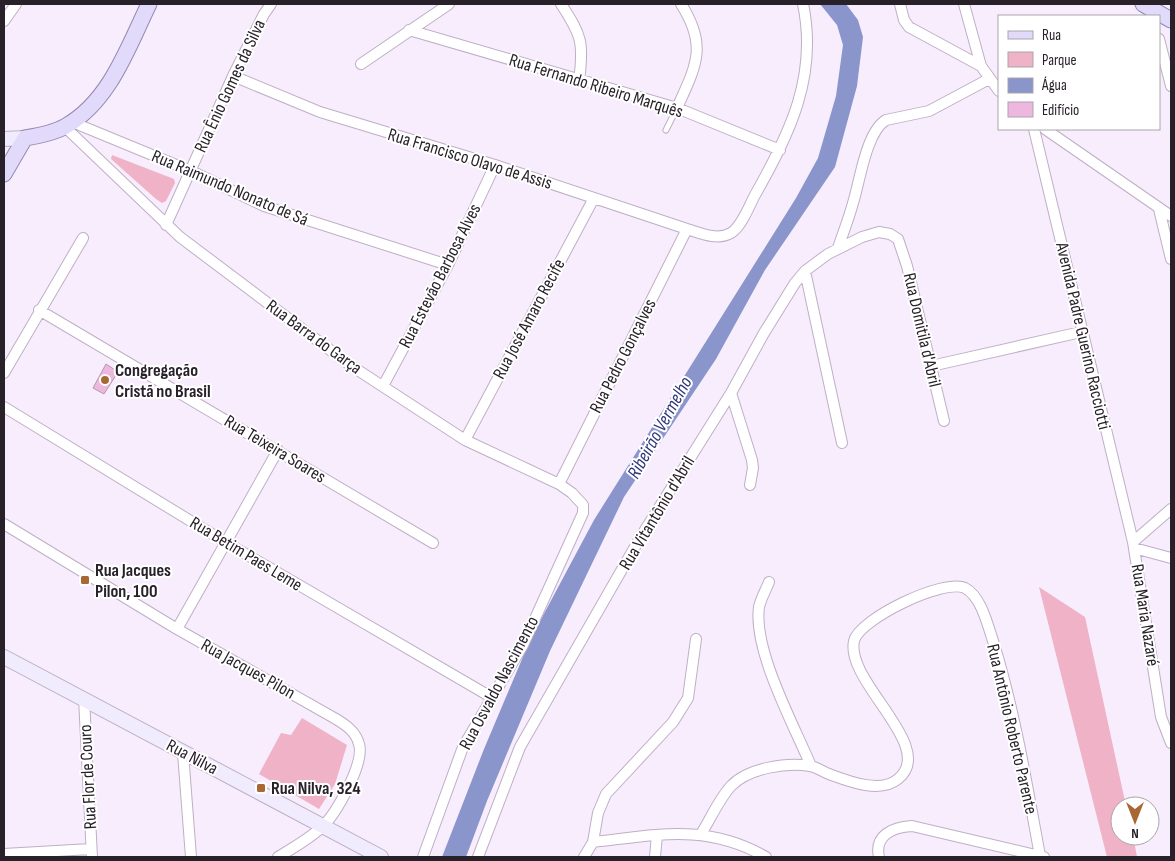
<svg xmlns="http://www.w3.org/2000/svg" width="1175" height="861" viewBox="0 0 1175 861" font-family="'Sofia Sans Condensed',sans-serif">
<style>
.green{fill:#efb2c7}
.water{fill:#8995cb}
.building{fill:#eeb7e0;stroke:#b199ab}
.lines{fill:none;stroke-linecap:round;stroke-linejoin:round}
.lane-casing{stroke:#bfafc6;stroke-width:7}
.street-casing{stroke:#bfafc6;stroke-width:12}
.secondary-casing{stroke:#bfafc6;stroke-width:16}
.primary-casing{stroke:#9489b1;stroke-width:17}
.lane{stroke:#fff;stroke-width:5}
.street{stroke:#fff;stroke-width:10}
.secondary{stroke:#f0ecfd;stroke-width:14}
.primary{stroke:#e2dafb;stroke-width:15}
.poi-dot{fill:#a96833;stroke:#fff;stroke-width:2}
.labels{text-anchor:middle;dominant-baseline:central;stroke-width:4;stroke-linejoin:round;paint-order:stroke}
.street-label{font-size:18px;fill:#28212a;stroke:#fff}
.poi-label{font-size:18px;font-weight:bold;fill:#28212a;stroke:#fff;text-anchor:start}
.water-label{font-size:19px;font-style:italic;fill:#30387a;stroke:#fff}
</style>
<rect width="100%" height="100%" fill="#f7edfc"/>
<path class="green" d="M 112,155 L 174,179 L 175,183 L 166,201 L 162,203 L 156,199 L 111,159 Z
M 1039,587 L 1085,617 L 1126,806 L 1120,806 L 1120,836 L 1133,836 L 1137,857 L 1107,857 Z
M 302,718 L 347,745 L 335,784 L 319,809 L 259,774 L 281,733 L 291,735 Z"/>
<path class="water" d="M 820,4 L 846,4 L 858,20 L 863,37 L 857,86 L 835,167 L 765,270 L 716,359 L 624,497 L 550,651 L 487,801 L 466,857 L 442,857 L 484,749 L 531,638 L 594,520 L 796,198 L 818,158 L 836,96 L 843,45 L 837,25 Z"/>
<path class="building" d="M 106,364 L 118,372 L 104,394 L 93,388 Z"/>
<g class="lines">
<defs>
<path id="lane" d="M 666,130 L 677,108"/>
<path id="street" d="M 561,4 C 582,36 584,43 579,81
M 900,4 L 904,20 L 909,27 L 981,66
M 964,4 L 981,66 L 999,91
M 4,21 L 16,4
M 409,30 L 677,108 L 780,150
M 1159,39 L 1171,86
M 361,64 L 449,4
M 233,76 L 320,112 L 495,165 L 687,229 C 700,233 717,241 731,233 C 742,226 749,206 755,195 C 790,133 818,76 803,4
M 677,108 C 696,66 708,46 681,4
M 72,122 L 191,171 L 264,206 L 448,265
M 65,127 L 180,237 L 350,365 L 465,440 L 559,484 L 572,493 L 583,505 L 583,513 L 523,645 L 463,747 L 423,857
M 1034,129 L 1133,542 L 1161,717 L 1171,743
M 1045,129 L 1171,216
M 1159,209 L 1171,259
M 166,225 L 233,76 L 264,14 L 271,4
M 838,248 C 843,233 849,218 853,203 C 860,181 866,132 886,120 L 929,111 L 989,79
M 805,271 L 842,443
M 39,310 L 433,543
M 931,366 L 1081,332
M 4,373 L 83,238
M 383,386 L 448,265 L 495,165
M 731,393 L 752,460 L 753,468 L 750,485
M 4,407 L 225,542 L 491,697
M 465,440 L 594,198
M 559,484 L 687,229
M 4,524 L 177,629 L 336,719 C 346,725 356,732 359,744 C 365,763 336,814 322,827 C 309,839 293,848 278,857
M 1133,542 L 1171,509
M 1134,548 L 1171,558
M 769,582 C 766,590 761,598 759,607 C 753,651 794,725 811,766
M 177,629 L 278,450
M 84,698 L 92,857
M 183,753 L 191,857
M 701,834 C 711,818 719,799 731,786 C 748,768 787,762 810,766 C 817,767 823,772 829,774 C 848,781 880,794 898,779 C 938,747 845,682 854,641 C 859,619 944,578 965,588 C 982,597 988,627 994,644 C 1015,713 1027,785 1040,856
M 593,842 C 658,835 706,823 766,857
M 4,854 L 91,849
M 478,857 L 520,747 L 640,538 L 731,393 L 764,333 L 795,283 L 805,271 L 828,254 L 862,237 L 879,232 L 890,234 L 898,239 L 907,266 L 944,421
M 584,857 L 593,842 L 598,813 L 606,794 L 673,722 L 688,698 L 696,639
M 655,857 L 657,835
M 879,857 C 874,835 893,827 912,826 L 1044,857"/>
<path id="secondary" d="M 4,139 L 25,138
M 4,657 L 381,857"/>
<path id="primary" d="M 1143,4 L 1171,20
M 4,174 L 25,138 C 38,136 54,133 66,126 C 110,101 128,47 149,4"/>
</defs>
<use href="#lane" class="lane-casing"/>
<use href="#street" class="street-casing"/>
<use href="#secondary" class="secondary-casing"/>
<use href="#primary" class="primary-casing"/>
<use href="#lane" class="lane"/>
<use href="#street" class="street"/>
<use href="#secondary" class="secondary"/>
<use href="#primary" class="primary"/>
</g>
<g class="poi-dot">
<circle cx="105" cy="380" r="5"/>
<rect x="80" y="575" width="10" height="10" rx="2.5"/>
<rect x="256" y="783" width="10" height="10" rx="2.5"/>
</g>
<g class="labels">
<g class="street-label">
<text transform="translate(230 86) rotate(-65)">Rua Ênio Gomes da Silva</text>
<text transform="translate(596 86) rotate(17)">Rua Fernando Ribeiro Marquês</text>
<text transform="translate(470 159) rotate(17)">Rua Francisco Olavo de Assis</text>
<text transform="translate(230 188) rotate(23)">Rua Raimundo Nonato de Sá</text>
<text transform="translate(440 276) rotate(-63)">Rua Estevão Barbosa Alves</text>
<text transform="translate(529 319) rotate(-62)">Rua José Amaro Recife</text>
<text transform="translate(922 330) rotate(77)">Rua Domitila d'Abril</text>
<text transform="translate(1083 336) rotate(77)">Avenida Padre Guerino Racciotti</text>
<text transform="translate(314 337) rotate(36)">Rua Barra do Garça</text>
<text transform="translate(623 356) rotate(-63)">Rua Pedro Gonçalves</text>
<text transform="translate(275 449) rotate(31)">Rua Teixeira Soares</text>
<text transform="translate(657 513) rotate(-59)">Rua Vitantônio d'Abril</text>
<text transform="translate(246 554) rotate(31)">Rua Betim Paes Leme</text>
<text transform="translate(1145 615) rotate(81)">Rua Maria Nazaré</text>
<text transform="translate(248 669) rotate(29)">Rua Jacques Pilon</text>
<text transform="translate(499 683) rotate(-62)">Rua Osvaldo Nascimento</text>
<text transform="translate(1012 729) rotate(77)">Rua Antônio Roberto Parente</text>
<text transform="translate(192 757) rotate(28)">Rua Nilva</text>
<text transform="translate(88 777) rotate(-93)">Rua Flor de Couro</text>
</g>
<g class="poi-label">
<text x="115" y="370">Congregação<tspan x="115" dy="21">Cristã no Brasil</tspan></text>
<text x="95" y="570">Rua Jacques<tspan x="95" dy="21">Pilon, 100</tspan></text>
<text x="271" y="788">Rua Nilva, 324</text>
</g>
<g class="water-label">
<text transform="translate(660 428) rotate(-61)">Ribeirão Vermelho</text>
</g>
</g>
<rect width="1175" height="861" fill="none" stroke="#28212a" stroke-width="10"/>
<rect x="998" y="15" width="162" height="115" fill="#ffffff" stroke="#a9a6aa"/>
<rect x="1008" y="31" width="25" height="8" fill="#e2dafb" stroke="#a9a6aa"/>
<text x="1042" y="40" font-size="15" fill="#28212a">Rua</text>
<rect x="1008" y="52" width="25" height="15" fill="#efb2c7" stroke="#a9a6aa"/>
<text x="1042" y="65" font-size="15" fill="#28212a">Parque</text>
<rect x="1008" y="78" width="25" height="15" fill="#8995cb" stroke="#a9a6aa"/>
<text x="1042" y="90" font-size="15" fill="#28212a">Água</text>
<rect x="1008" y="102" width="25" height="15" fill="#eeb7e0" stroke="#a9a6aa"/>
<text x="1042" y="115" font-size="15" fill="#28212a">Edifício</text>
<g transform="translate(1135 821) rotate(180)"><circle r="24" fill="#ffffff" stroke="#a9a6aa"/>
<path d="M0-4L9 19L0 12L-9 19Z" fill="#a96833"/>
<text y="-8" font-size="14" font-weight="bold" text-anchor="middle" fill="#28212a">N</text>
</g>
</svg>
